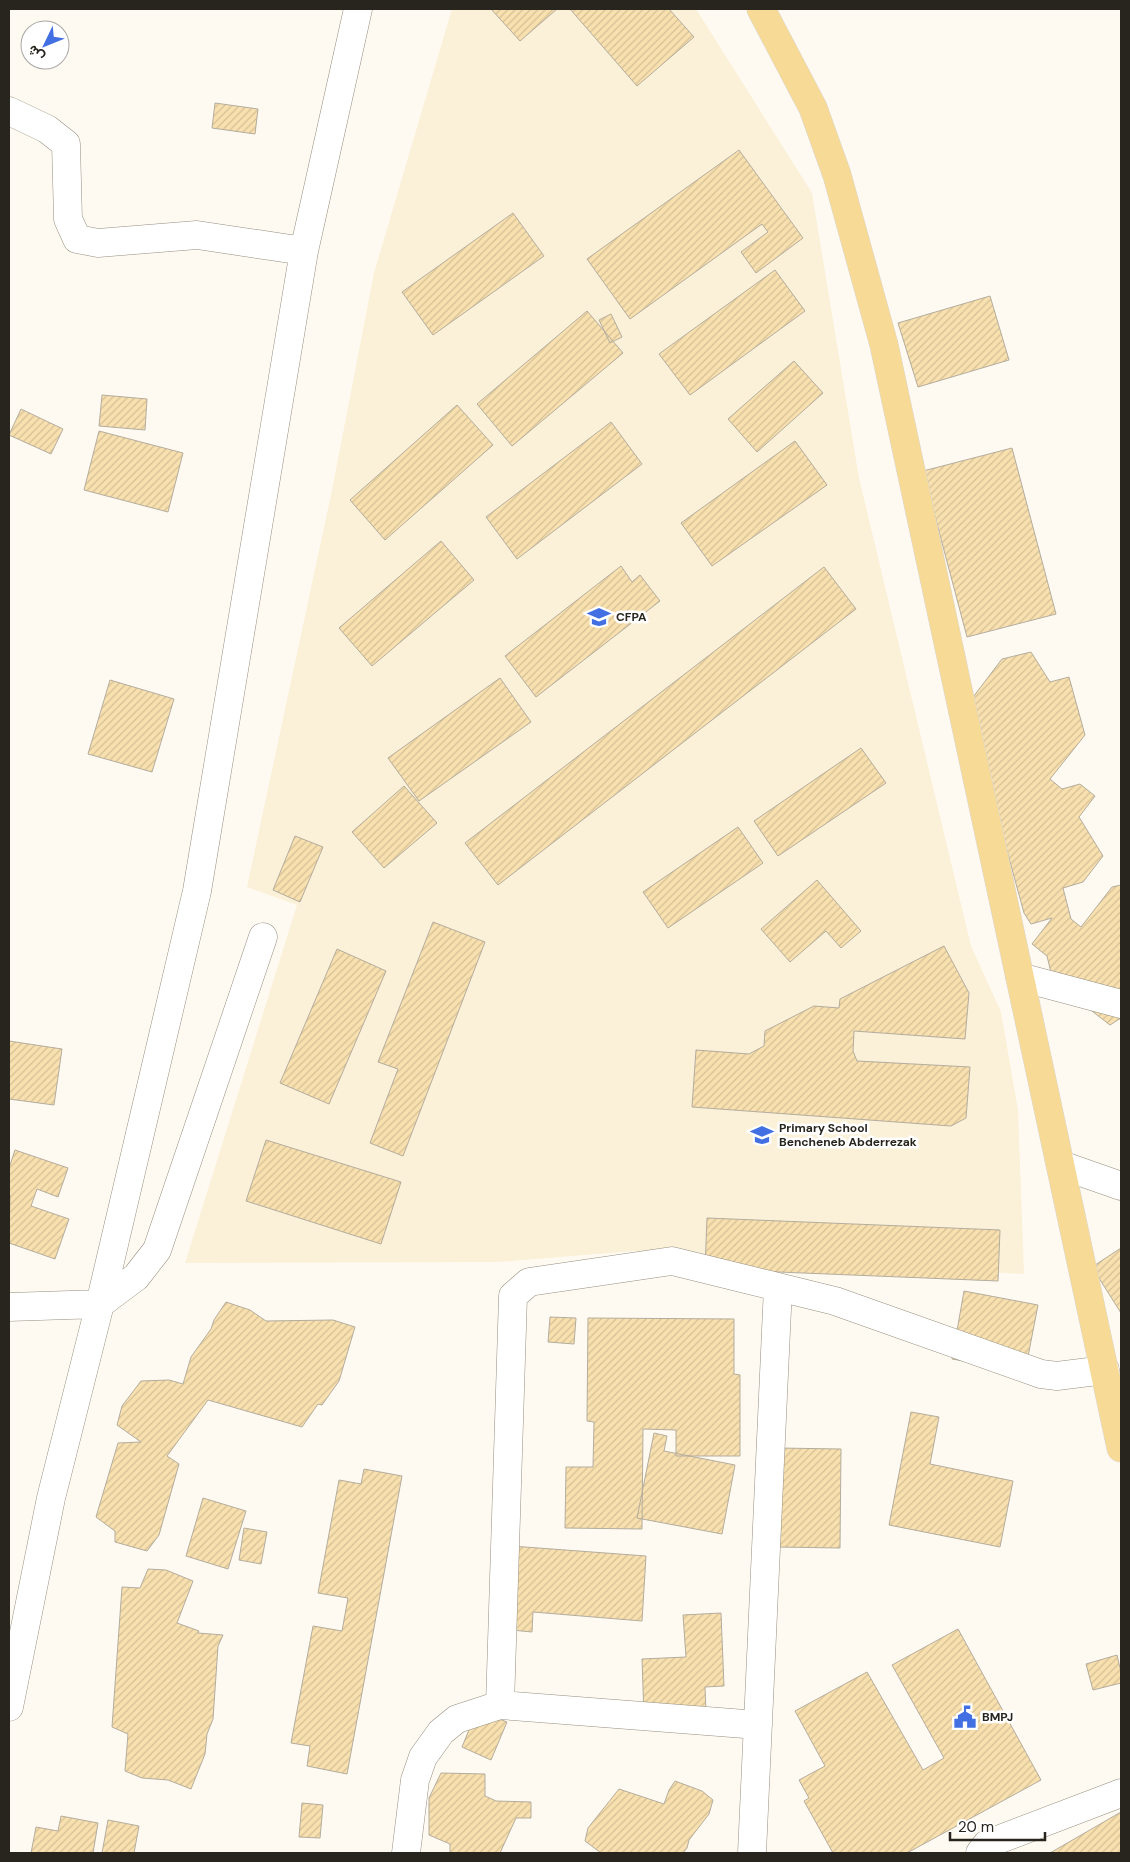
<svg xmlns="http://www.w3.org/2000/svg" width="1130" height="1862" viewBox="0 0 1130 1862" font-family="'DM Sans',Vazirmatn,sans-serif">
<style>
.built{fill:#fbf0d8}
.building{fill:url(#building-hatch);stroke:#b4ad9e}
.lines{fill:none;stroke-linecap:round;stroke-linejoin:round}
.minor-casing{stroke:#968f80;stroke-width:29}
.major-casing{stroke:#d8d8d7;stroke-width:29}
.minor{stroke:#fff;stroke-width:28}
.major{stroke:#f8da97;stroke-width:28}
.labels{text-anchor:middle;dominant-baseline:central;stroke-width:5;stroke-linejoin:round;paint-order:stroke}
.poi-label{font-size:12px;font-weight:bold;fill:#28251f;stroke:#fff;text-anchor:start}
</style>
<defs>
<pattern id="building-hatch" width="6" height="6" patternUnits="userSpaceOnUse" patternTransform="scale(1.25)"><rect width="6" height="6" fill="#f8e0af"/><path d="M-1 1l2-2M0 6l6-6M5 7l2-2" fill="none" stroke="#d5c096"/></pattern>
</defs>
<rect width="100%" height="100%" fill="#fffaf1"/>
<path class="built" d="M 452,9 L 696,9 L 812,193 L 859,478 L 971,946 L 1001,1012 L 1018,1110 L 1024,1274 L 634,1251 L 498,1262 L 185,1263 L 297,905 L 247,887 L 332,490 L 374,273 Z"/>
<path class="building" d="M 491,9 L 557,9 L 520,41 Z
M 570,9 L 669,9 L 694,37 L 637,86 Z
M 215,103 L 258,109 L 255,134 L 212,128 Z
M 739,150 L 803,238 L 756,273 L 741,252 L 768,232 L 762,224 L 630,319 L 587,259 Z
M 513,213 L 544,256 L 433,335 L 402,292 Z
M 775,270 L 805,311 L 690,395 L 659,354 Z
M 990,296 L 1009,360 L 918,387 L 898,323 Z
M 587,311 L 623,353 L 512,446 L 477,404 Z
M 611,314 L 622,337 L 610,343 L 599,320 Z
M 794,361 L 823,393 L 757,452 L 728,419 Z
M 102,395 L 147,399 L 145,430 L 99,426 Z
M 457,405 L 493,445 L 385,540 L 350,500 Z
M 21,409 L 63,429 L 51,454 L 9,435 Z
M 611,422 L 642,464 L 517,559 L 486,517 Z
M 99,431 L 183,453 L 168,512 L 84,490 Z
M 795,441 L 827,485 L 712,566 L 681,523 Z
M 1012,448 L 1056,614 L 967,637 L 923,471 Z
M 441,541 L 474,580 L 372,666 L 339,628 Z
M 621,566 L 632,582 L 640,575 L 660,601 L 536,697 L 505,656 Z
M 824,567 L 856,609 L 498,885 L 465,843 Z
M 1031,652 L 1050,682 L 1069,677 L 1085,735 L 1050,779 L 1062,789 L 1080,784 L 1095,796 L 1079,817 L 1103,856 L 1083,882 L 1063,888 L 1071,919 L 1081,927 L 1112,887 L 1121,885 L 1121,1018 L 1110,1025 L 1053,981 L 1047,956 L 1032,944 L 1052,918 L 1031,924 L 1024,913 L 967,705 L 1002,659 Z
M 500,678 L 531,722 L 419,801 L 388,758 Z
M 110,680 L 174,699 L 152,772 L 88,754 Z
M 861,748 L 886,783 L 778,856 L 754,821 Z
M 404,786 L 437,823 L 384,868 L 352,832 Z
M 738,827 L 763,863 L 668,928 L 643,892 Z
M 295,836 L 323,847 L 300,902 L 273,890 Z
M 817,880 L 861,931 L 841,948 L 826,931 L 790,962 L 761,929 Z
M 433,922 L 485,942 L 403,1156 L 370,1143 L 398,1069 L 378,1062 Z
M 944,946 L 969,993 L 965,1039 L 854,1031 L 853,1051 L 857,1061 L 970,1067 L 966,1118 L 951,1126 L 692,1107 L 696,1050 L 749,1054 L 764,1046 L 765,1031 L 814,1006 L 839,1008 L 840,999 Z
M 337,949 L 386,971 L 329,1104 L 280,1083 Z
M 9,1041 L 62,1049 L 54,1105 L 9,1099 Z
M 266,1140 L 401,1182 L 381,1244 L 246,1201 Z
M 15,1150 L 68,1168 L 58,1197 L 37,1189 L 31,1206 L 69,1219 L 55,1259 L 9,1243 L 10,1195 L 9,1195 L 9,1168 Z
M 707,1218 L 1000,1230 L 998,1281 L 705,1269 Z
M 1121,1248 L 1121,1313 L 1092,1267 Z
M 964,1291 L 1038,1305 L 1025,1372 L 952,1359 Z
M 226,1302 L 250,1310 L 266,1321 L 333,1320 L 355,1327 L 339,1381 L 322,1405 L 318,1404 L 302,1427 L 208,1400 L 167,1456 L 179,1464 L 159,1535 L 147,1551 L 115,1542 L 115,1531 L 96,1517 L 118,1443 L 141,1442 L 117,1425 L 122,1406 L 141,1381 L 169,1380 L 183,1384 L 191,1357 L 211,1329 L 214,1320 Z
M 550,1317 L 576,1318 L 574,1344 L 548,1342 Z
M 588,1318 L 734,1319 L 734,1374 L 740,1375 L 740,1456 L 676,1456 L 676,1430 L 643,1429 L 642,1529 L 565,1528 L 566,1467 L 593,1467 L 594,1422 L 587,1421 Z
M 911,1412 L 939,1417 L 930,1464 L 1013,1481 L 1000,1547 L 889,1525 Z
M 654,1433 L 667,1436 L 664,1451 L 735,1465 L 722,1534 L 637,1518 Z
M 778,1448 L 841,1449 L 840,1548 L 777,1547 Z
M 364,1469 L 402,1476 L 347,1774 L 307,1766 L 310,1746 L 291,1743 L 313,1626 L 342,1631 L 348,1598 L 318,1593 L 339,1480 L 361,1484 Z
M 203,1498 L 246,1511 L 228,1569 L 186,1556 Z
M 244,1528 L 267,1532 L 261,1564 L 239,1560 Z
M 498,1545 L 646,1556 L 642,1621 L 533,1612 L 532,1632 L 491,1628 Z
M 148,1569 L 166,1570 L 193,1581 L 177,1623 L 199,1631 L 198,1633 L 223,1635 L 218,1646 L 213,1719 L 207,1734 L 205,1754 L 191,1789 L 168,1780 L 142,1778 L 125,1771 L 128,1734 L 112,1727 L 122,1587 L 140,1588 Z
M 721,1613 L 724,1686 L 705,1687 L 706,1713 L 644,1716 L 642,1659 L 686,1657 L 683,1615 Z
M 958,1629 L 1041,1780 L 907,1853 L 833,1853 L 804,1801 L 809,1798 L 799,1780 L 825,1766 L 795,1711 L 867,1672 L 923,1770 L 944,1758 L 892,1665 Z
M 1117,1655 L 1121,1672 L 1121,1683 L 1093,1690 L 1086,1664 Z
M 477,1710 L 507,1722 L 491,1760 L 462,1747 Z
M 441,1773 L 485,1774 L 485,1796 L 496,1801 L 531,1802 L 531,1818 L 516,1818 L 500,1853 L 450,1853 L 450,1844 L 429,1835 L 429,1798 Z
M 675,1781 L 702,1791 L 713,1800 L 709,1814 L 689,1840 L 687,1848 L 683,1853 L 601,1853 L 585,1841 L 588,1828 L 619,1789 L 664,1804 L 669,1790 Z
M 302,1803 L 323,1805 L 320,1838 L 299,1837 Z
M 1121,1812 L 1121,1853 L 1050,1853 Z
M 61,1816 L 98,1823 L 93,1853 L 31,1853 L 36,1827 L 58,1831 Z
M 108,1820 L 139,1826 L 134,1853 L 102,1853 Z"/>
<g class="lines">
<defs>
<path id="minor" d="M 9,111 L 47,129 L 66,144 L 68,219 L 77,239 L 98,243 L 197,235 L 304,251
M 1020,977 L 1121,1004
M 1061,1165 L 1121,1186
M 9,1307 L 100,1304 L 136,1277 L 157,1250 L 263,937
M 500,1705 L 513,1296 L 529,1282 L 672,1261 L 835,1301 L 1041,1374 L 1057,1376 L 1105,1370
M 9,1707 L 51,1498 L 100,1304 L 197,891 L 304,251 L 358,9
M 406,1853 L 415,1780 L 423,1757 L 441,1732 L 457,1719 L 500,1705 L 758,1725
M 752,1853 L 778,1287
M 980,1853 L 987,1844 L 1121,1793"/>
<path id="major" d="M 761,9 L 813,108 L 837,175 L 884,345 L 1121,1448"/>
</defs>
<use href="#minor" class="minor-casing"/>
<use href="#major" class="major-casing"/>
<use href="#minor" class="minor"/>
<use href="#major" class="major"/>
</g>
<defs>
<symbol id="university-bare" viewBox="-9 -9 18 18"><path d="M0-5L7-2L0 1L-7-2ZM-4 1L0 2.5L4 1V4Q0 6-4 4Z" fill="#4270e2" stroke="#fff" stroke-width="2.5" paint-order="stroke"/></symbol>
<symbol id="school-bare" viewBox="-9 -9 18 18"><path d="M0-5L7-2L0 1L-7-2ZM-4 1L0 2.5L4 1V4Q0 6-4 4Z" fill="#4270e2" stroke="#fff" stroke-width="2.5" paint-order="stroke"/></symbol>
<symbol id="civic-bare" viewBox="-9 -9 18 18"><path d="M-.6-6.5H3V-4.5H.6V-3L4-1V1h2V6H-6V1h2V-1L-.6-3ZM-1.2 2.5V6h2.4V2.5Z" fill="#4270e2" stroke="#fff" stroke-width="2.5" paint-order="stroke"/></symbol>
</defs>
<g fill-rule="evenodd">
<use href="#university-bare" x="583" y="601" width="32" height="32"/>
<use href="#school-bare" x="746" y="1119" width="32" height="32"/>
<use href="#civic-bare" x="949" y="1701" width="32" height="32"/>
</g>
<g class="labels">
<g class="poi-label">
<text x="616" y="617">CFPA</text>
<text x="779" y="1128">Primary School<tspan x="779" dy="14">Bencheneb Abderrezak</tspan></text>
<text x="982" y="1717">BMPJ</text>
</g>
</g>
<rect width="1130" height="1862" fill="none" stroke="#28251f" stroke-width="20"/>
<g transform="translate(45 45) rotate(227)"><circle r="24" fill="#ffffff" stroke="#a9a8a5"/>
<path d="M0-4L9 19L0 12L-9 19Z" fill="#4270e2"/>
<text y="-8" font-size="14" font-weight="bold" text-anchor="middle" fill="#28251f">ش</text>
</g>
<path d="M950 1832v8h95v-8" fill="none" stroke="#28251f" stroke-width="2.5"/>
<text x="958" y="1832" font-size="15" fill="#28251f" stroke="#ffffff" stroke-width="4" paint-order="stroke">20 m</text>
</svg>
